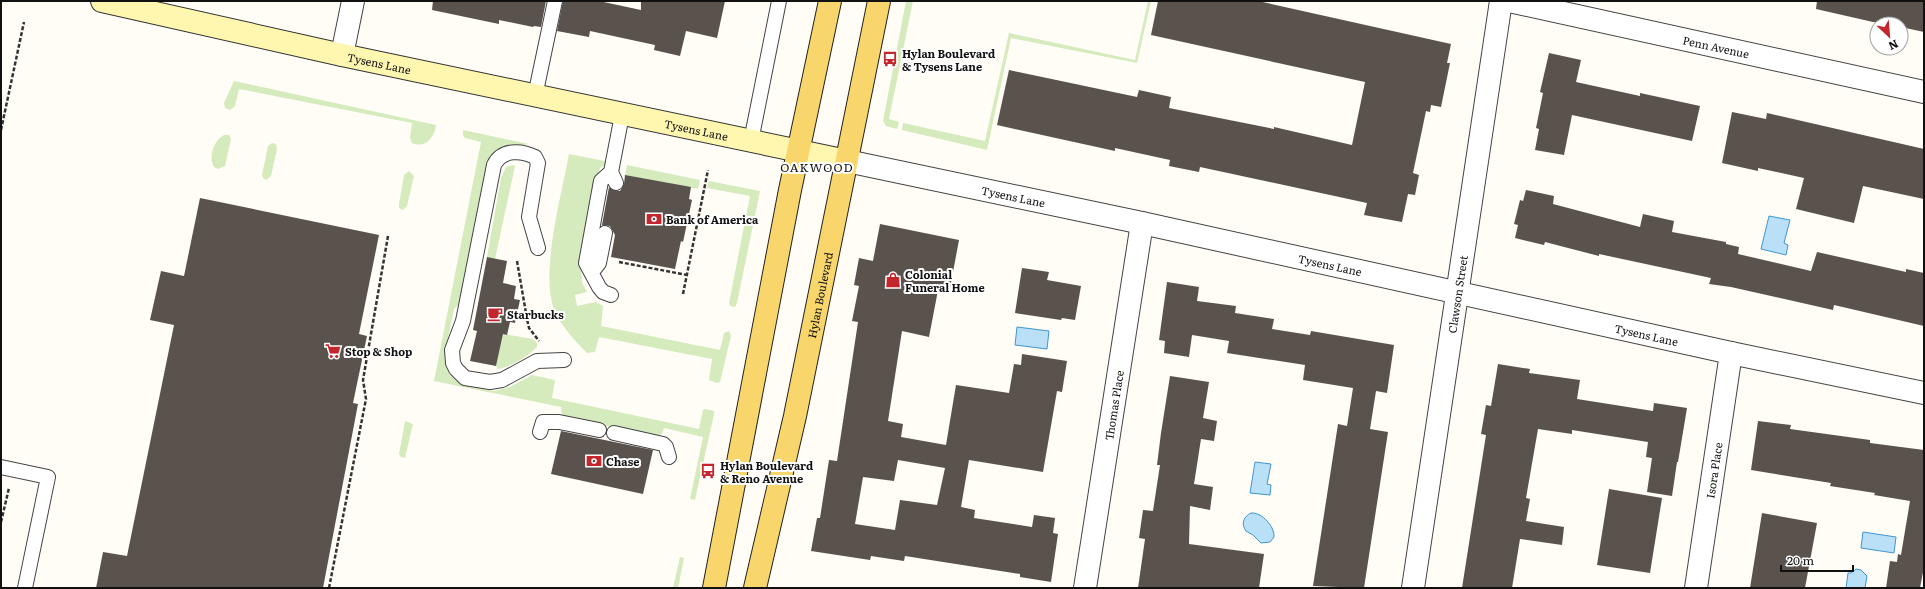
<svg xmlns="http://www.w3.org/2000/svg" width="1925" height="589" viewBox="0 0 1925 589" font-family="Literata,serif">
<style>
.green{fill:#d5ebbd}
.water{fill:#b9e0f7;stroke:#3f96cf}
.building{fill:#5a524d;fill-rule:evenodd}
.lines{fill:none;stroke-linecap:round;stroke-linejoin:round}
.lane-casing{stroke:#444;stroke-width:16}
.street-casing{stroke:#444;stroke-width:24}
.secondary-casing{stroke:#333;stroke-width:24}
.primary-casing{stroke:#222;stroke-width:24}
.path{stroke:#333;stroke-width:2.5;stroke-dasharray:4 2;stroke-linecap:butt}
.lane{stroke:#fff;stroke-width:14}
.street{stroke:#fff;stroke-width:22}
.secondary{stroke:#fff6b0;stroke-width:22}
.primary{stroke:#f9d66b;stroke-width:22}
.labels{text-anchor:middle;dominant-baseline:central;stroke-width:4;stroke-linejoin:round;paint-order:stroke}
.street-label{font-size:11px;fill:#111;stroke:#fff}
.poi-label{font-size:11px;font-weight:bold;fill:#111;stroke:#fff;text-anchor:start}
.neighbourhood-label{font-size:12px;letter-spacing:1px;fill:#111;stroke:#fff}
</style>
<rect width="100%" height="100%" fill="#fffdf5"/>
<path class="green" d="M 906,1 L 913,1 L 889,119 L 899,122 L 897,129 L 886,126 L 883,121 Z
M 1148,1 L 1151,1 L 1137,63 L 1011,38 L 987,150 L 902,130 L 903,123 L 985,141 L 1009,33 L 1135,60 Z
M 234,81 L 436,125 C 435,137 425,149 412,143 L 410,138 L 412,123 L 239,89 L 235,106 L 230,110 L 225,108 L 224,103 Z
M 463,130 L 529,144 L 503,150 L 466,296 L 454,309 L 445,353 L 446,363 L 450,375 L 455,380 L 460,384 L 494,391 L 510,387 L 532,375 L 555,380 L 552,398 L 699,429 L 703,410 L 705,409 L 714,411 L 714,414 L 695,500 L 690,499 L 703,437 L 664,428 L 662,434 L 657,436 L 566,418 L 562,414 L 561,407 L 434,381 L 481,142 L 465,138 L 463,136 Z
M 224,135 L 229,135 L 231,139 L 225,166 L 218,169 L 214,167 C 208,157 214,140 224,135 Z
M 272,143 L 276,144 L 277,149 L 271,176 L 266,180 L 263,178 L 262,175 L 268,146 Z
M 569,154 L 610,162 L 600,168 L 581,266 L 582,282 L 587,292 L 575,295 L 577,306 L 596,302 L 603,306 L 601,326 L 720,350 L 724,333 L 729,331 L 731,336 L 720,382 L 717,383 L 709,380 L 712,359 L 599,337 L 595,352 L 587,353 C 575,341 560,325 554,309 C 540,273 562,193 569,154 Z
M 513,165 L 515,166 L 495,259 L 487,257 L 501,178 L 506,167 Z
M 627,165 L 700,180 L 698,189 L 625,175 Z
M 409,171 L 414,176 L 407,206 L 403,210 L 399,208 L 399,204 L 404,175 Z
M 709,181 L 760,191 L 737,303 L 735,307 L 730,306 L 729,303 L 750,196 L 707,188 Z
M 503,334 L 533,339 L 537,343 L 537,347 C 528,356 511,367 498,369 L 496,366 Z
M 405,421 L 413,424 L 405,458 L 401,457 L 399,454 Z
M 680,557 L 684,558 L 678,588 L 673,588 Z"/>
<path class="water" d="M 1769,216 L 1790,220 L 1784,243 L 1788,245 L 1786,255 L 1761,249 Z
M 1017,327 L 1049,331 L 1047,349 L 1015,345 Z
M 1255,462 L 1271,464 L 1267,484 L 1271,485 L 1270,495 L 1250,493 Z
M 1251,513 C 1262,512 1275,527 1274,537 L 1270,542 L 1261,543 L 1253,535 L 1246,531 C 1241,524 1243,517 1251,513 Z
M 1863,532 L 1896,537 L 1894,553 L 1861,548 Z
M 1856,569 L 1861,570 L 1867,576 L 1865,588 L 1846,588 L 1848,573 L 1851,573 Z"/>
<path class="building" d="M 433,1 L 546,1 L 541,27 L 534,26 L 533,27 L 499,20 L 499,24 L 432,10 Z
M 563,1 L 599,1 L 641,10 L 641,1 L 725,1 L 717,38 L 686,31 L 680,56 L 654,50 L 655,45 L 590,31 L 589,37 L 557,31 Z
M 1158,1 L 1258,1 L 1451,44 L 1447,63 L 1450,63 L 1441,107 L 1431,105 L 1430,112 L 1426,111 L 1413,173 L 1419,175 L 1415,195 L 1408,194 L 1402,222 L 1364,215 L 1367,203 L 1200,167 L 1199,172 L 1169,166 L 1170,160 L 1115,148 L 1115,151 L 997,125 L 1009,70 L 1137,97 L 1139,90 L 1171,97 L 1169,108 L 1274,129 L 1274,127 L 1352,145 L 1365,82 L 1151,35 Z
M 1817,1 L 1924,1 L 1924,32 L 1901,27 L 1901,24 L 1873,22 L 1816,9 Z
M 1549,53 L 1581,60 L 1576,82 L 1640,96 L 1640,93 L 1700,106 L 1692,141 L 1572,115 L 1564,155 L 1535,150 L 1539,129 L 1536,128 L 1543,93 L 1540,92 Z
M 1732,112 L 1766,119 L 1767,113 L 1924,149 L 1924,199 L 1863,186 L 1854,223 L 1796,209 L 1804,178 L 1758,168 L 1758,171 L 1722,163 Z
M 625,175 L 691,187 L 689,199 L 692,200 L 683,242 L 681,241 L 675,269 L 611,257 L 615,235 L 610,226 L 602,225 L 609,187 L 615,191 L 620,191 L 624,184 Z
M 1526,190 L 1554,196 L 1553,204 L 1640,227 L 1643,214 L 1674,221 L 1672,232 L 1726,242 L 1726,244 L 1739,247 L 1738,254 L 1811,271 L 1817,252 L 1906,272 L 1906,269 L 1924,273 L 1924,326 L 1834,305 L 1833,310 L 1731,287 L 1709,284 L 1711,278 L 1599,254 L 1599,256 L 1545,242 L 1544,245 L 1515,238 L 1518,225 L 1514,224 L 1520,200 L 1523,201 Z
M 200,198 L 379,235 L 359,334 L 367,336 L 353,403 L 358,404 L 323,588 L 96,588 L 103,552 L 127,556 L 174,325 L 150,320 L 161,271 L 184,276 Z
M 880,224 L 959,240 L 950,288 L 939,285 L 929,337 L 902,331 L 888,421 L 903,424 L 901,437 L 946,445 L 956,385 L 1009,393 L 1014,364 L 1021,365 L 1022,354 L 1067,361 L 1062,392 L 1057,391 L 1043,472 L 969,460 L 961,507 L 975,510 L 974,518 L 1032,527 L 1034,515 L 1055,518 L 1053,533 L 1058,534 L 1051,582 L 1020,577 L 1020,574 L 905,556 L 904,561 L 871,556 L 870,560 L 811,551 L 817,518 L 820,518 L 829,460 L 837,461 L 858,322 L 852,321 L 859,286 L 854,285 L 859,258 L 873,261 ZM 898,460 L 945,468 L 937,505 L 900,500 L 895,530 L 855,524 L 863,477 L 894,481 Z
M 487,257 L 507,261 L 503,283 L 516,286 L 514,299 L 520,300 L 515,323 L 510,322 L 507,335 L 503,334 L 496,366 L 470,361 L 477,331 L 473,330 Z
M 1022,268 L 1049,272 L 1047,280 L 1081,286 L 1075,320 L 1062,318 L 1061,320 L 1015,313 Z
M 1167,282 L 1199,287 L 1197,301 L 1236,306 L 1235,313 L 1274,319 L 1272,329 L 1310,335 L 1311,331 L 1394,345 L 1387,393 L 1376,391 L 1370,429 L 1388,432 L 1364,588 L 1313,586 L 1338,424 L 1347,426 L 1353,388 L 1303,380 L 1305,365 L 1227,353 L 1229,341 L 1192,335 L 1189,357 L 1164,353 L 1165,341 L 1159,340 Z
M 1498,364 L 1530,369 L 1529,373 L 1580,380 L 1577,399 L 1653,411 L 1654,403 L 1687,408 L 1678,462 L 1677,462 L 1672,496 L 1647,492 L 1652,458 L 1646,457 L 1648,442 L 1572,430 L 1572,434 L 1538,429 L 1526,498 L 1530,499 L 1526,521 L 1564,527 L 1562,545 L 1520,539 L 1512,588 L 1462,588 L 1486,435 L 1481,434 L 1486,405 L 1491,406 Z
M 1170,376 L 1209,382 L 1203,418 L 1217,421 L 1214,441 L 1201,439 L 1194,484 L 1213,487 L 1210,510 L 1190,506 L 1189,544 L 1264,554 L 1259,588 L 1138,588 L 1145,539 L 1139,538 L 1143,510 L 1153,511 L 1160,465 L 1157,465 L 1161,433 Z
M 1758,421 L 1791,425 L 1790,429 L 1870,440 L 1870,443 L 1924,450 L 1924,567 L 1920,588 L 1886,588 L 1890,561 L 1897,562 L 1898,554 L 1901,555 L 1910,501 L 1874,495 L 1875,493 L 1830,486 L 1831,483 L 1751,470 Z
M 561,431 L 653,450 L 643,494 L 551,474 Z
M 1609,489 L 1662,498 L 1650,573 L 1597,565 Z
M 1762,513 L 1817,523 L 1805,588 L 1750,588 Z"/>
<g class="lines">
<defs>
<path id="lane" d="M 535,96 L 555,1
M 751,141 L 779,1
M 616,183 L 611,172 L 622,115
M 538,248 L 529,217 L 538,163 L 535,157 C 521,150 502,149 494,165 L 463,321 L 452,350 L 453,363 L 456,369 L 465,378 L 490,382 L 502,380 L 537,361 L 564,360
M 592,272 L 599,263 L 605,233
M 611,295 L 603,292 L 599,287 L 586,263 L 601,181 L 611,172
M 540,432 L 543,422 L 559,422 L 599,430
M 614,433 L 663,444 L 666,447 L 669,457
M 1,467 L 48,477 L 25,588"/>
<g id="street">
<path id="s1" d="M 1509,1 L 1924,92"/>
<path d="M 342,55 L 353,1"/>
<path id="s2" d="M 847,161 L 1142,223 L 1731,353 L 1924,393"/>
<path id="s3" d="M 1085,588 L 1142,223"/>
<path id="s4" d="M 1413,588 L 1501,1"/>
<path id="s5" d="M 1696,588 L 1731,353"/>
</g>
<g id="secondary">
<path id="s6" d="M 102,1 L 342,55 L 847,161"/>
</g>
<g id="primary">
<path d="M 714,588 L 790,190 L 830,1"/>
<path id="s7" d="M 755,588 L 795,416 L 879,1"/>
</g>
</defs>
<use href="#lane" class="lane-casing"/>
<use href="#street" class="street-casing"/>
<use href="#secondary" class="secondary-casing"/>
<use href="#primary" class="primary-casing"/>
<path class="path" d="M 1,130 L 24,22
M 517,261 L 527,319 L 529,328 L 539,341
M 619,262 L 687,275
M 683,294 L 708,170
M 1,522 L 9,488
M 329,588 L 366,399 L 363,380 L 388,236"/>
<use href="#lane" class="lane"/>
<use href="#street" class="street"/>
<use href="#secondary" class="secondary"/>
<use href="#primary" class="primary"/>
</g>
<defs>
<symbol id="bus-bare" viewBox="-9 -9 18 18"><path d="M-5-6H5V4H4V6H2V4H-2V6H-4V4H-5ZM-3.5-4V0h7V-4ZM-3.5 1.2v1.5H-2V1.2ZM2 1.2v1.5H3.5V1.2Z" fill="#c4262e" stroke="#fff" stroke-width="2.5" paint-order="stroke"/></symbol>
<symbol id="bank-bare" viewBox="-9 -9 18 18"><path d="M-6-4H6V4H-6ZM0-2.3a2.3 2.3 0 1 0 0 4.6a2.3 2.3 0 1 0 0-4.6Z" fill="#c4262e" stroke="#fff" stroke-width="2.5" paint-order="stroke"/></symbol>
<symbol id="shop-bare" viewBox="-9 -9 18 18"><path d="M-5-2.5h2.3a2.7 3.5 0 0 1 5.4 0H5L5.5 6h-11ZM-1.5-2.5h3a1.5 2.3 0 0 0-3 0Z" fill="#c4262e" stroke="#fff" stroke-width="2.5" paint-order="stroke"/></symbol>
<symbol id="cafe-bare" viewBox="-9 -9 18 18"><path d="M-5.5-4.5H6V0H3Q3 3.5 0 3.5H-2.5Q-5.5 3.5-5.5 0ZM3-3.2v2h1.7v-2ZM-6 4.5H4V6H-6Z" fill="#c4262e" stroke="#fff" stroke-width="2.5" paint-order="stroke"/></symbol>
<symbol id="supermarket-bare" viewBox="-9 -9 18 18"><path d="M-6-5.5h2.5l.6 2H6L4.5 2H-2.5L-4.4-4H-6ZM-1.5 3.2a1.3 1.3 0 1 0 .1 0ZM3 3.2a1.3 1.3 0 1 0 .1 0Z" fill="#c4262e" stroke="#fff" stroke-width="2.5" paint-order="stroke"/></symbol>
</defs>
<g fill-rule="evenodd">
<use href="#bus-bare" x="879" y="48" width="22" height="22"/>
<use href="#bank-bare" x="643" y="208" width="22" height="22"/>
<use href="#shop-bare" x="882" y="269" width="22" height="22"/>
<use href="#cafe-bare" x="484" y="303" width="22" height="22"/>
<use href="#supermarket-bare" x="322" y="340" width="22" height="22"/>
<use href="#bank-bare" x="583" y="450" width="22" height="22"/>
<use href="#bus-bare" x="697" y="460" width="22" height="22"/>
</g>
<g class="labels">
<g class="street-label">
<text stroke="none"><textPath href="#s1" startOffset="212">Penn Avenue</textPath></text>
<text stroke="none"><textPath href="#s6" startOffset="284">Tysens Lane</textPath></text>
<text stroke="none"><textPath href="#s6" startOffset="608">Tysens Lane</textPath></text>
<text stroke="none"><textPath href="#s2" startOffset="170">Tysens Lane</textPath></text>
<text stroke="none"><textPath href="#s2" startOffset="494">Tysens Lane</textPath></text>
<text stroke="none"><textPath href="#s7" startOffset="300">Hylan Boulevard</textPath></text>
<text stroke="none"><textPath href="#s4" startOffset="297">Clawson Street</textPath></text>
<text stroke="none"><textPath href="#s2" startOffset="818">Tysens Lane</textPath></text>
<text stroke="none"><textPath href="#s3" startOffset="185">Thomas Place</textPath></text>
<text stroke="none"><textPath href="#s5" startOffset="119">Isora Place</textPath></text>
</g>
<g class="poi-label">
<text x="902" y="53">Hylan Boulevard<tspan x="902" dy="13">&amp; Tysens Lane</tspan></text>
<text x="666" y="219">Bank of America</text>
<text x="905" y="274">Colonial<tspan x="905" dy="13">Funeral Home</tspan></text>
<text x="507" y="314">Starbucks</text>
<text x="345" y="351">Stop &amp; Shop</text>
<text x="606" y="461">Chase</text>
<text x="720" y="465">Hylan Boulevard<tspan x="720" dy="13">&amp; Reno Avenue</tspan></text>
</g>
<g class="neighbourhood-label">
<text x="817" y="167">OAKWOOD</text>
</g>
</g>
<rect width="1925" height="589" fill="none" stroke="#111111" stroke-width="4"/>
<g transform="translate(1889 36) rotate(154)"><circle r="19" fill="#ffffff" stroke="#a0a0a0"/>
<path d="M0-3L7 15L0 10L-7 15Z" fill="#c4262e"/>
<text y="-6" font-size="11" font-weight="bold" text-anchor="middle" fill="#111111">N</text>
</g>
<path d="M1781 565v6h72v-6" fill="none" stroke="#111111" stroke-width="2"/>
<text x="1787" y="565" font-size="12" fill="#111111" stroke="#ffffff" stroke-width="3" paint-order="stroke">20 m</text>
</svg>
